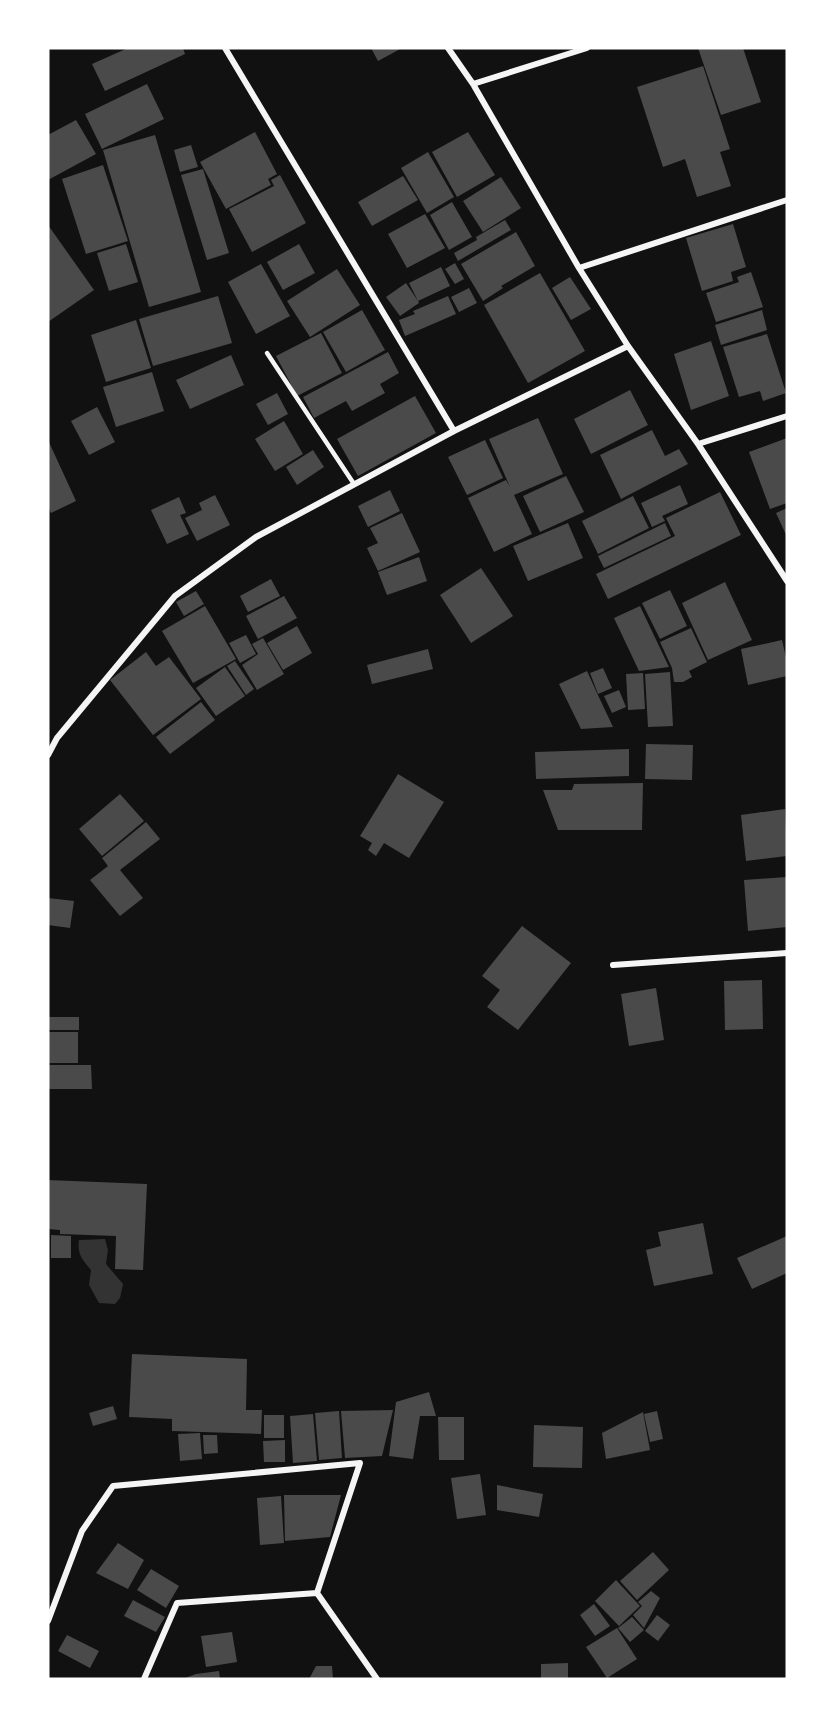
<svg xmlns="http://www.w3.org/2000/svg" width="835" height="1727" viewBox="0 0 835 1727" font-family="'IBM Plex Sans',sans-serif">
<style>
.water{fill:#333}
.building{fill:#4a4a4a}
.lines{fill:none;stroke-linecap:round;stroke-linejoin:round}
.service{stroke:#f5f5f5;stroke-width:4.5}
.minor{stroke:#f5f5f5;stroke-width:6}
</style>
<rect width="100%" height="100%" fill="#111"/>
<path class="water" d="M 105,1239 L 108,1250 L 106,1264 L 123,1284 L 120,1298 L 115,1304 L 99,1303 L 89,1285 L 91,1270 C 82,1259 77,1254 79,1240 Z"/>
<path class="building" d="M 128,48 L 183,48 L 185,54 L 105,91 L 92,64 Z
M 371,48 L 402,48 L 378,61 Z
M 698,48 L 743,48 L 761,102 L 721,115 Z
M 703,66 L 730,149 L 720,152 L 731,186 L 697,197 L 685,159 L 663,167 L 637,87 Z
M 147,84 L 164,119 L 102,149 L 85,114 Z
M 76,120 L 96,154 L 48,180 L 48,135 Z
M 255,132 L 277,174 L 268,179 L 271,185 L 226,209 L 200,162 Z
M 468,132 L 495,175 L 457,197 L 432,152 Z
M 155,135 L 201,292 L 149,307 L 103,150 Z
M 191,145 L 198,167 L 180,172 L 174,150 Z
M 428,152 L 454,197 L 427,213 L 401,168 Z
M 103,165 L 128,241 L 86,254 L 62,179 Z
M 203,169 L 229,253 L 207,260 L 181,175 Z
M 280,175 L 306,223 L 252,252 L 229,209 L 274,186 L 271,180 Z
M 403,176 L 418,200 L 372,226 L 358,202 Z
M 501,177 L 521,208 L 483,232 L 463,201 Z
M 452,202 L 472,237 L 449,250 L 430,215 Z
M 425,214 L 445,248 L 407,268 L 388,234 Z
M 505,220 L 511,230 L 458,261 L 454,253 L 477,240 L 476,237 Z
M 733,224 L 746,267 L 731,272 L 733,281 L 702,291 L 686,238 Z
M 48,225 L 94,290 L 48,322 Z
M 516,232 L 535,266 L 501,286 L 503,288 L 483,301 L 461,264 Z
M 126,244 L 138,282 L 109,291 L 97,253 Z
M 299,244 L 315,273 L 283,290 L 267,262 Z
M 455,263 L 464,279 L 455,284 L 445,269 Z
M 261,264 L 290,316 L 256,334 L 228,282 Z
M 441,267 L 450,286 L 418,301 L 419,303 L 400,316 L 386,297 L 406,283 L 418,301 L 409,283 Z
M 337,269 L 360,305 L 310,337 L 287,301 Z
M 751,272 L 763,307 L 716,322 L 706,293 L 739,282 L 737,277 Z
M 540,273 L 585,351 L 528,383 L 484,305 Z
M 570,277 L 591,309 L 571,320 L 552,288 Z
M 469,288 L 477,303 L 459,312 L 451,297 Z
M 218,296 L 232,343 L 153,366 L 139,319 Z
M 448,296 L 456,314 L 405,336 L 399,320 L 415,314 L 413,311 Z
M 362,310 L 385,350 L 346,372 L 323,332 Z
M 762,310 L 767,330 L 721,345 L 715,325 Z
M 136,320 L 151,368 L 106,382 L 91,335 Z
M 321,333 L 342,373 L 297,396 L 276,356 Z
M 767,334 L 786,393 L 763,401 L 760,391 L 739,397 L 723,347 Z
M 711,341 L 729,396 L 691,410 L 674,354 Z
M 388,352 L 399,373 L 380,384 L 385,393 L 352,411 L 346,401 L 314,418 L 303,397 Z
M 231,355 L 244,385 L 190,409 L 176,380 Z
M 152,372 L 164,411 L 116,427 L 103,387 Z
M 630,390 L 648,425 L 591,454 L 574,419 Z
M 277,393 L 288,414 L 268,425 L 256,404 Z
M 415,396 L 436,433 L 358,476 L 337,439 Z
M 97,407 L 115,442 L 89,455 L 71,421 Z
M 538,418 L 563,474 L 514,495 L 532,534 L 494,552 L 468,498 L 506,480 L 510,487 L 489,439 Z
M 284,421 L 303,454 L 275,471 L 255,439 Z
M 652,430 L 665,456 L 679,449 L 688,464 L 621,499 L 600,455 Z
M 787,438 L 787,503 L 770,509 L 749,452 Z
M 48,440 L 76,501 L 51,513 L 48,507 Z
M 485,440 L 503,478 L 467,495 L 448,457 Z
M 313,450 L 324,467 L 297,485 L 286,467 Z
M 566,476 L 584,512 L 540,532 L 523,496 Z
M 680,485 L 688,504 L 662,516 L 665,521 L 652,527 L 641,503 Z
M 390,490 L 400,511 L 368,527 L 358,506 Z
M 720,492 L 741,535 L 608,599 L 596,574 L 675,536 L 666,518 Z
M 215,495 L 230,525 L 197,541 L 185,518 L 202,510 L 199,503 Z
M 633,496 L 649,528 L 598,554 L 582,521 Z
M 179,497 L 186,513 L 180,515 L 189,534 L 167,544 L 151,510 Z
M 787,508 L 787,537 L 776,513 Z
M 402,513 L 420,552 L 378,571 L 367,548 L 378,543 L 370,528 Z
M 568,523 L 583,558 L 528,581 L 513,546 Z
M 665,523 L 671,536 L 604,568 L 598,556 Z
M 419,557 L 427,581 L 387,595 L 378,572 Z
M 481,568 L 513,616 L 471,643 L 440,595 Z
M 271,579 L 280,596 L 248,612 L 240,596 Z
M 725,582 L 752,640 L 708,660 L 682,603 Z
M 670,590 L 687,626 L 660,639 L 642,603 Z
M 196,591 L 204,604 L 184,616 L 176,602 Z
M 284,596 L 297,618 L 258,639 L 246,616 Z
M 205,606 L 236,659 L 193,683 L 162,631 Z
M 640,606 L 669,667 L 639,671 L 614,618 Z
M 297,626 L 312,653 L 283,670 L 267,643 Z
M 691,628 L 707,662 L 689,671 L 692,677 L 683,682 L 674,682 L 672,668 L 660,642 Z
M 246,635 L 256,654 L 240,663 L 229,643 Z
M 263,638 L 284,674 L 257,690 L 242,665 L 258,654 L 252,644 Z
M 782,640 L 787,662 L 787,676 L 748,685 L 741,649 Z
M 428,649 L 433,669 L 372,684 L 367,665 Z
M 146,652 L 156,666 L 169,657 L 201,699 L 153,735 L 110,680 Z
M 235,661 L 254,689 L 246,695 L 227,666 Z
M 225,667 L 245,696 L 216,716 L 196,688 Z
M 603,668 L 612,688 L 598,694 L 590,673 Z
M 587,671 L 597,693 L 613,727 L 581,729 L 559,684 Z
M 670,672 L 673,726 L 648,727 L 645,674 Z
M 643,673 L 645,709 L 628,710 L 626,674 Z
M 619,690 L 626,707 L 612,713 L 604,696 Z
M 201,702 L 215,720 L 170,754 L 156,737 Z
M 646,744 L 693,745 L 692,780 L 645,779 Z
M 629,749 L 629,776 L 536,779 L 535,752 Z
M 398,774 L 444,802 L 409,858 L 384,843 L 376,856 L 368,850 L 372,843 L 360,836 Z
M 643,783 L 642,830 L 558,830 L 543,790 L 572,790 L 574,784 Z
M 120,794 L 144,821 L 102,856 L 79,829 Z
M 785,809 L 787,856 L 746,861 L 741,815 Z
M 146,822 L 160,839 L 120,870 L 143,898 L 120,916 L 90,880 L 108,866 L 102,858 Z
M 787,877 L 787,927 L 748,931 L 744,880 Z
M 48,898 L 74,901 L 70,928 L 48,925 Z
M 522,926 L 571,963 L 518,1030 L 487,1007 L 500,990 L 482,976 Z
M 762,980 L 763,1029 L 725,1030 L 724,981 Z
M 656,988 L 664,1040 L 629,1046 L 621,994 Z
M 48,1017 L 79,1017 L 79,1030 L 48,1030 Z
M 48,1032 L 78,1032 L 78,1063 L 48,1063 Z
M 48,1065 L 91,1065 L 92,1089 L 48,1089 Z
M 48,1180 L 147,1184 L 143,1270 L 115,1269 L 116,1236 L 60,1234 L 60,1230 L 48,1229 Z
M 703,1223 L 713,1274 L 654,1286 L 646,1250 L 661,1246 L 658,1232 Z
M 51,1235 L 71,1236 L 71,1258 L 51,1258 Z
M 787,1236 L 787,1273 L 752,1289 L 737,1258 Z
M 132,1354 L 247,1359 L 246,1410 L 262,1410 L 261,1434 L 172,1431 L 172,1419 L 129,1417 Z
M 429,1392 L 436,1416 L 420,1416 L 413,1459 L 389,1456 L 396,1402 Z
M 113,1406 L 117,1419 L 93,1426 L 89,1413 Z
M 393,1410 L 382,1456 L 345,1458 L 341,1411 Z
M 339,1411 L 342,1458 L 319,1460 L 315,1413 Z
M 657,1411 L 663,1439 L 650,1442 L 644,1414 Z
M 643,1412 L 650,1450 L 606,1459 L 602,1433 Z
M 313,1414 L 317,1461 L 293,1463 L 290,1416 Z
M 264,1415 L 284,1415 L 284,1438 L 264,1438 Z
M 438,1417 L 464,1417 L 464,1460 L 439,1460 Z
M 534,1425 L 583,1427 L 582,1468 L 533,1467 Z
M 200,1433 L 202,1459 L 180,1461 L 178,1434 Z
M 203,1435 L 217,1435 L 218,1453 L 204,1454 Z
M 285,1440 L 285,1462 L 264,1462 L 263,1441 Z
M 480,1474 L 486,1515 L 457,1519 L 451,1478 Z
M 497,1485 L 543,1494 L 539,1517 L 497,1510 Z
M 284,1495 L 341,1495 L 330,1537 L 285,1541 Z
M 281,1496 L 284,1543 L 260,1545 L 257,1498 Z
M 118,1543 L 144,1560 L 128,1589 L 96,1573 Z
M 653,1552 L 669,1570 L 637,1600 L 620,1581 Z
M 151,1569 L 179,1586 L 166,1608 L 137,1590 Z
M 616,1580 L 640,1606 L 619,1626 L 595,1601 Z
M 651,1591 L 660,1598 L 644,1628 L 633,1615 L 642,1606 L 638,1602 Z
M 133,1600 L 165,1617 L 156,1632 L 124,1616 Z
M 594,1604 L 610,1626 L 595,1636 L 580,1615 Z
M 657,1615 L 670,1625 L 658,1641 L 645,1631 Z
M 632,1617 L 644,1630 L 630,1642 L 618,1628 Z
M 617,1628 L 637,1659 L 607,1678 L 586,1647 Z
M 232,1632 L 237,1662 L 206,1667 L 201,1636 Z
M 67,1635 L 99,1651 L 90,1668 L 58,1651 Z
M 568,1663 L 568,1679 L 541,1679 L 541,1664 Z
M 316,1666 L 332,1666 L 333,1679 L 309,1679 Z
M 219,1671 L 220,1679 L 182,1679 L 196,1674 Z"/>
<g class="lines">
<path class="service" d="M 267,353 L 354,484"/>
<path class="minor" d="M 225,48 L 454,431
M 448,48 L 473,84 L 579,268 L 628,346 L 698,444 L 787,581
M 473,84 L 587,48
M 579,268 L 787,200
M 698,444 L 787,416
M 48,755 L 57,738 L 175,596 L 256,537 L 454,431 L 628,346
M 613,965 L 787,953
M 48,1621 L 82,1531 L 113,1486 L 360,1463 L 317,1593 L 377,1679
M 144,1679 L 177,1603 L 317,1593"/>
</g>
<rect width="835" height="1727" fill="none" stroke="#ffffff" stroke-width="99"/>
</svg>
